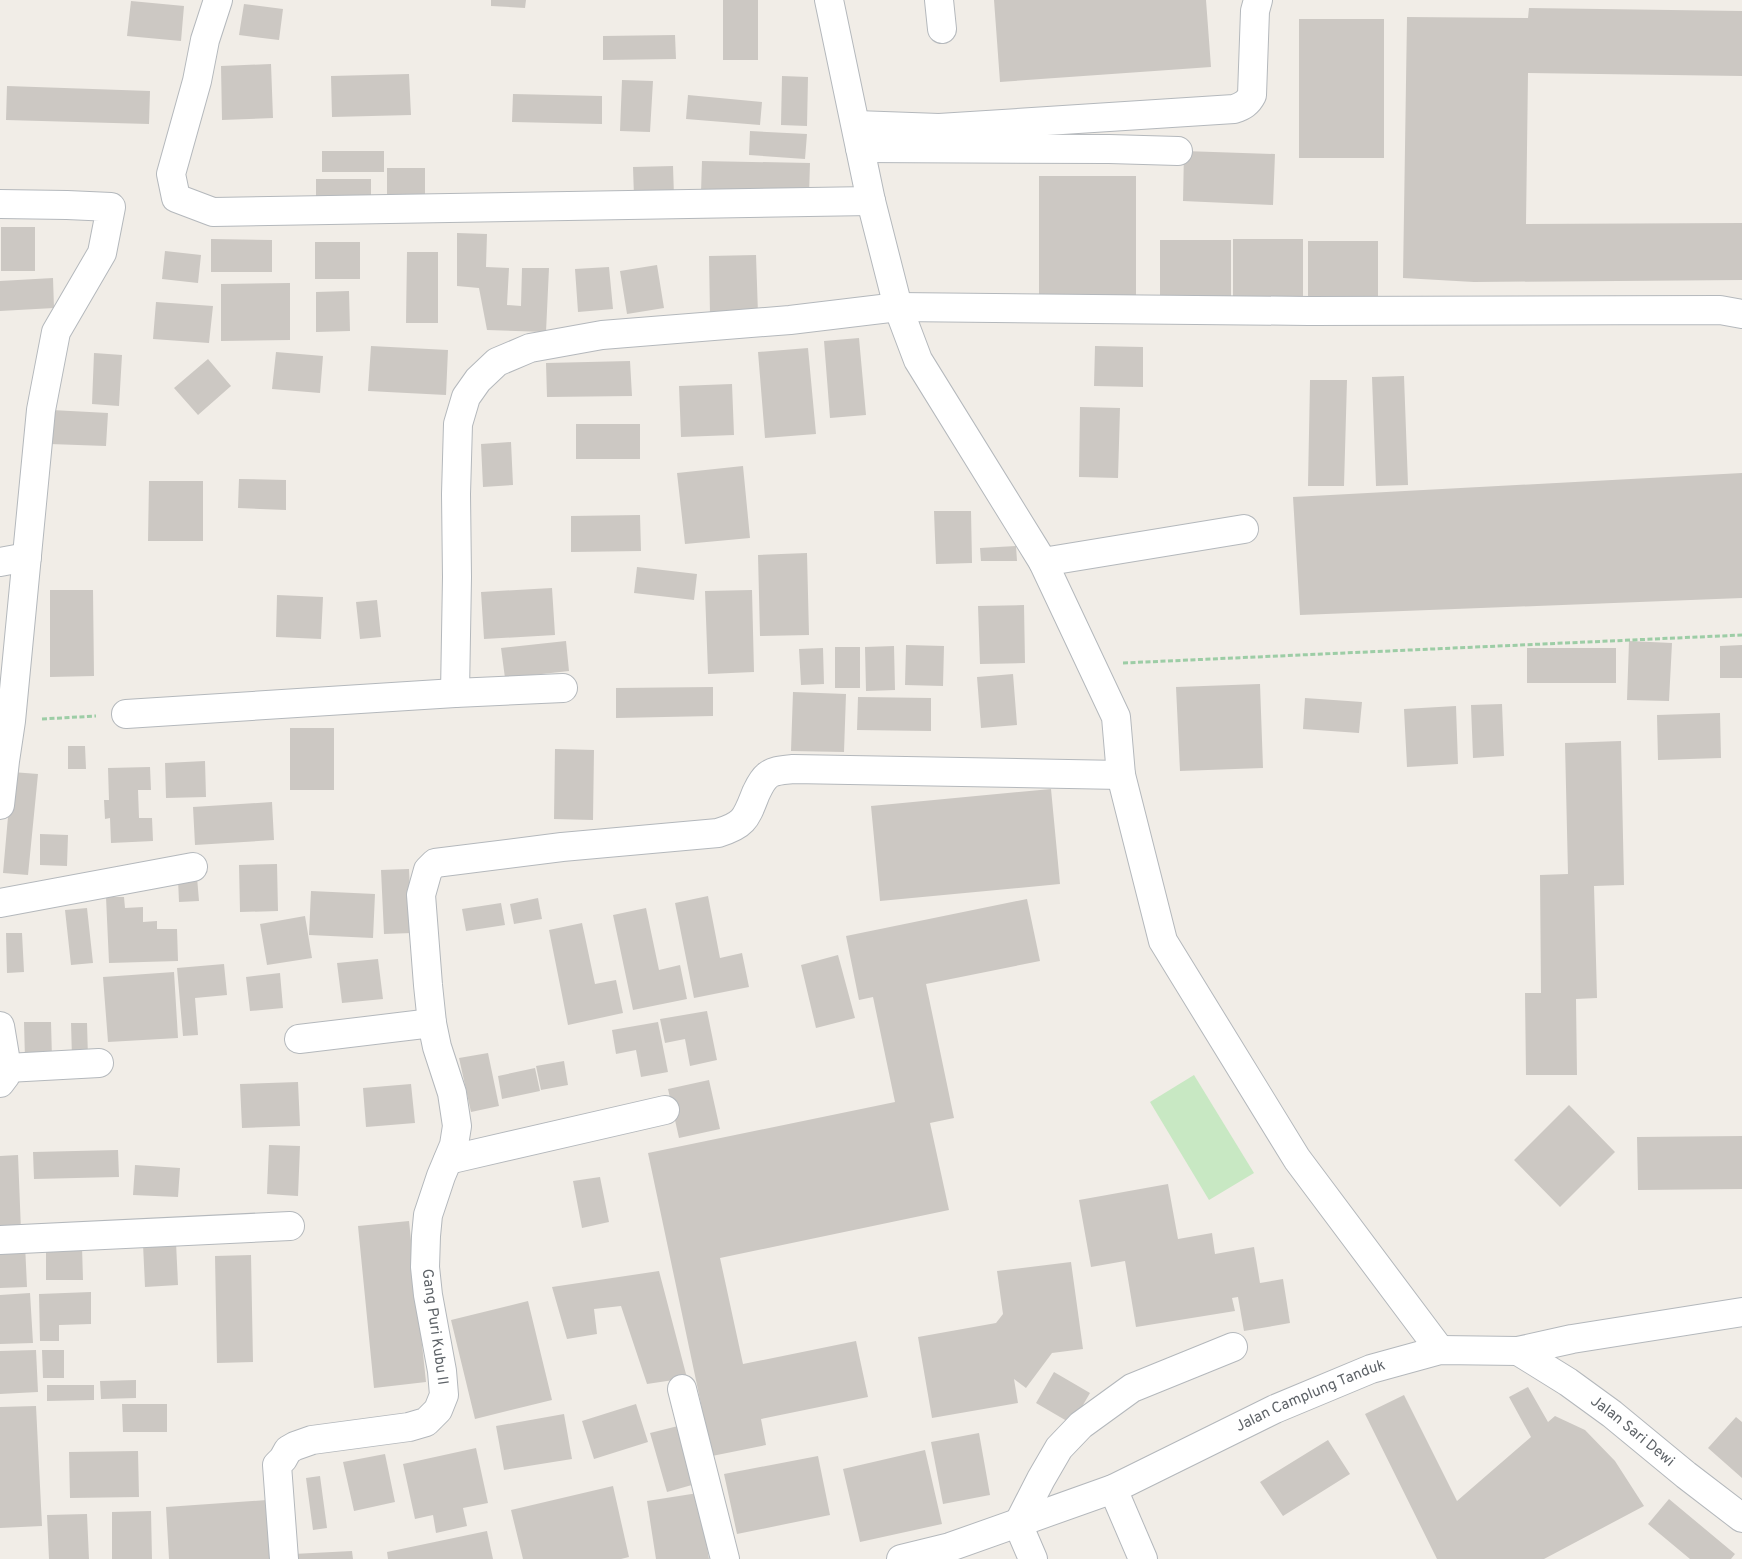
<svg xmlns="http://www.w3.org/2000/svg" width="1742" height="1559" viewBox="0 0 1742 1559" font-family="Overpass,sans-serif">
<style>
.green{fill:#c8e8c3}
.building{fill:#ccc8c3}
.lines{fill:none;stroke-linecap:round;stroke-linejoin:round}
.minor-casing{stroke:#b4b8bc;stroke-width:30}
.path{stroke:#9dcda6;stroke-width:3;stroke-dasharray:5 2.5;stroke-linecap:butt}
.minor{stroke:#fff;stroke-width:28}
.labels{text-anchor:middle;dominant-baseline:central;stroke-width:4.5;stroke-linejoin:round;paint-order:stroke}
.street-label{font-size:15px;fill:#5e6368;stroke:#fff}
</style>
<rect width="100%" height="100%" fill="#f1ede7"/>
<path class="green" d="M 1194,1075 L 1254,1173 L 1209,1200 L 1150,1102 Z"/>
<path class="building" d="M 491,0 L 526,0 L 525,8 L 491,6 Z
M 723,0 L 758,0 L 758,60 L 723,60 Z
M 994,0 L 1206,0 L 1211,67 L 1000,82 Z
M 131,1 L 184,6 L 181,41 L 127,36 Z
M 244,4 L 283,9 L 279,40 L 239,35 Z
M 1529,8 L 1742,11 L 1742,76 L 1528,73 L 1526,224 L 1742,223 L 1742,280 L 1474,282 L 1403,278 L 1407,17 L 1528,18 Z
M 1299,19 L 1384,19 L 1384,158 L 1299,158 Z
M 675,35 L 676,59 L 603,60 L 603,36 Z
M 271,64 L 273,118 L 222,120 L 221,66 Z
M 409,74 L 411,115 L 332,117 L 331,76 Z
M 782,76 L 808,77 L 807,126 L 781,125 Z
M 622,80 L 653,81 L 650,132 L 620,131 Z
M 7,86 L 150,91 L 149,124 L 6,120 Z
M 513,94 L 602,96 L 602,124 L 512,122 Z
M 688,95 L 762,102 L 760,125 L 686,119 Z
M 750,131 L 807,134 L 805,159 L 749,155 Z
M 322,151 L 384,151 L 384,172 L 322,172 Z
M 1184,151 L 1275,154 L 1273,205 L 1183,201 Z
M 702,161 L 810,163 L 809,195 L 701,193 Z
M 673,166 L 674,196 L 634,197 L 633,167 Z
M 387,168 L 425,168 L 425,199 L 387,199 Z
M 1039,176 L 1136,176 L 1136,299 L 1039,299 Z
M 316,179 L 371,179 L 371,204 L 316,204 Z
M 1,227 L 35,227 L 35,271 L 1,271 Z
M 457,233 L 487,234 L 486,267 L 509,268 L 507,305 L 521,306 L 522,268 L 549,268 L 546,332 L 487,330 L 479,288 L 457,286 Z
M 211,239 L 272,240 L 272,272 L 211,272 Z
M 1233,239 L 1303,239 L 1303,298 L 1233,298 Z
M 1160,240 L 1231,240 L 1231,299 L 1160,298 Z
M 1308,241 L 1378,241 L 1378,301 L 1308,301 Z
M 315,242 L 360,242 L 360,279 L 315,279 Z
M 165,251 L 201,255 L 198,283 L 162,279 Z
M 407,252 L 438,252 L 438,323 L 406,323 Z
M 756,255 L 758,314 L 710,315 L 709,256 Z
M 657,265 L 664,308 L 627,314 L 620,271 Z
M 609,267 L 613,309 L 578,312 L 575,269 Z
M 53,278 L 54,308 L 0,311 L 0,281 Z
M 290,283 L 290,340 L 221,341 L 221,284 Z
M 349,291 L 350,331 L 316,332 L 316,292 Z
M 156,302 L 213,306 L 209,343 L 153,339 Z
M 859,338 L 866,415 L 830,418 L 824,341 Z
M 371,346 L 448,350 L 446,395 L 368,391 Z
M 1095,346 L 1143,347 L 1143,387 L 1094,386 Z
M 808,348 L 816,434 L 765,438 L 758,352 Z
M 276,352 L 323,356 L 320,393 L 272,389 Z
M 94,353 L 122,355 L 119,406 L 92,404 Z
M 208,359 L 231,386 L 198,415 L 174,388 Z
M 630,361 L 632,396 L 547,397 L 546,363 Z
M 1404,376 L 1408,485 L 1376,486 L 1372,377 Z
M 1310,380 L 1347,380 L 1344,486 L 1308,486 Z
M 732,384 L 734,435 L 681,437 L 679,386 Z
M 1080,407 L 1120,408 L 1118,478 L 1079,477 Z
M 52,410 L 108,413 L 106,446 L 50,444 Z
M 576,424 L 640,424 L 640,459 L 576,459 Z
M 511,442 L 513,485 L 483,487 L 481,444 Z
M 743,466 L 750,538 L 685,544 L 677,473 Z
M 1742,473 L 1742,598 L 1300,615 L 1293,497 Z
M 239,479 L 286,480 L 286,510 L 238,508 Z
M 149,481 L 203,481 L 203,541 L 148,541 Z
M 934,511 L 971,511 L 972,563 L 936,564 Z
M 640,515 L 641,551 L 571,552 L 571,516 Z
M 1016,546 L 1017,561 L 981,561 L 980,548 Z
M 807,553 L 809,635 L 760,636 L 758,555 Z
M 637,567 L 697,574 L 694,600 L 634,593 Z
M 552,588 L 555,635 L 484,639 L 481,592 Z
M 50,590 L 93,590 L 94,676 L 50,677 Z
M 752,590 L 754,672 L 708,674 L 705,591 Z
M 277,595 L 323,597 L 321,639 L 276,637 Z
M 377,600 L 381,637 L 360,639 L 356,602 Z
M 1024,605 L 1025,663 L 980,664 L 978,606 Z
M 566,641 L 569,671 L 505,678 L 501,648 Z
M 1629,641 L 1672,643 L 1669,701 L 1627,700 Z
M 906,645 L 944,646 L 943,686 L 905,685 Z
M 1742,645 L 1742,678 L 1720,678 L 1720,646 Z
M 894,646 L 895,690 L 866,691 L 865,647 Z
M 835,647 L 860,647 L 860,688 L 835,688 Z
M 823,648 L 824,684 L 801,685 L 799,649 Z
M 1527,648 L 1616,648 L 1616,683 L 1527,683 Z
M 1013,674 L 1017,725 L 981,728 L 977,677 Z
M 1260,684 L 1263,768 L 1180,771 L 1176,687 Z
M 713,687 L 713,716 L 616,718 L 616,688 Z
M 793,692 L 846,694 L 844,752 L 791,751 Z
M 858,697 L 931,698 L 931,731 L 857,730 Z
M 1305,698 L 1362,702 L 1359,733 L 1303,729 Z
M 1502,704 L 1504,756 L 1473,758 L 1471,705 Z
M 1456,706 L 1458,764 L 1407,767 L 1404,709 Z
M 1720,713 L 1721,758 L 1658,760 L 1657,715 Z
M 290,728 L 334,728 L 334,790 L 290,790 Z
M 1621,741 L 1624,885 L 1594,886 L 1597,998 L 1576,999 L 1577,1075 L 1526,1075 L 1525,993 L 1541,993 L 1540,875 L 1568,874 L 1565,743 Z
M 68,746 L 85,746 L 86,769 L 68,769 Z
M 555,749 L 594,750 L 593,820 L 554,819 Z
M 205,761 L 206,797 L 166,798 L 165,763 Z
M 150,767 L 151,790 L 138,790 L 139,818 L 152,818 L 153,841 L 111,843 L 110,818 L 105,819 L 104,800 L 109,800 L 108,768 Z
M 12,772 L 38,774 L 28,875 L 3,873 Z
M 1051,789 L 1060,884 L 880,901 L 871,806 Z
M 272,802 L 274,840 L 195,845 L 193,807 Z
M 40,834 L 68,835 L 67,866 L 40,865 Z
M 277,864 L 278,911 L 240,912 L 239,865 Z
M 409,869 L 412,933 L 384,934 L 381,870 Z
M 197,877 L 199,901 L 179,902 L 178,879 Z
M 311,891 L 375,894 L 373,938 L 309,935 Z
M 708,896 L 720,958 L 742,953 L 749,987 L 694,998 L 675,903 Z
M 106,897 L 124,897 L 125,908 L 143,907 L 143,922 L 157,921 L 157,929 L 177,929 L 178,961 L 109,963 Z
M 538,898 L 542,919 L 514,924 L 510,904 Z
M 1027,899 L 1040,961 L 926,984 L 954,1118 L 930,1123 L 949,1210 L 720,1258 L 743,1364 L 856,1341 L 868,1397 L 761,1419 L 766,1445 L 712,1456 L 648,1153 L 895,1102 L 873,997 L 859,1000 L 846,936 Z
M 501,903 L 505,925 L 466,931 L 462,909 Z
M 87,908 L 93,963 L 71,965 L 65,910 Z
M 646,908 L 659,970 L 680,965 L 687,999 L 633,1010 L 613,915 Z
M 305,916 L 312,958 L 267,965 L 260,924 Z
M 582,923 L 595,984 L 616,980 L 623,1013 L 568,1025 L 549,930 Z
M 6,933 L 22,933 L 24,972 L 7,973 Z
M 838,955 L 855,1018 L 816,1028 L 801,965 Z
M 378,959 L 383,999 L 342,1003 L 337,963 Z
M 224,964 L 227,995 L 195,998 L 198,1035 L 183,1036 L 177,968 Z
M 174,972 L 178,1038 L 108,1042 L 103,977 Z
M 280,973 L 283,1008 L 250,1011 L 246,977 Z
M 707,1011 L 717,1060 L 690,1066 L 685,1039 L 665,1043 L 660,1019 Z
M 24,1022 L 51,1022 L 52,1059 L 25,1059 Z
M 658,1022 L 668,1072 L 641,1077 L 636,1050 L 616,1054 L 612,1030 Z
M 71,1023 L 87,1023 L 88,1058 L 72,1058 Z
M 488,1053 L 499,1106 L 471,1112 L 459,1058 Z
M 564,1061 L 568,1085 L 541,1090 L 536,1066 Z
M 535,1068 L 540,1091 L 502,1099 L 498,1076 Z
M 709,1080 L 720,1129 L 679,1138 L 668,1089 Z
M 298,1082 L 300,1126 L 242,1128 L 240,1084 Z
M 411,1084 L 415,1123 L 366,1127 L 363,1088 Z
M 1569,1105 L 1615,1152 L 1560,1207 L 1514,1160 Z
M 1742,1136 L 1742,1189 L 1638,1190 L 1637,1137 Z
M 269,1145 L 300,1146 L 298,1196 L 267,1194 Z
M 118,1150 L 119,1177 L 34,1179 L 33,1152 Z
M 18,1155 L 21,1231 L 0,1232 L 0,1156 Z
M 135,1165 L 180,1168 L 178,1197 L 133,1195 Z
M 600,1177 L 609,1222 L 582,1228 L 573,1181 Z
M 1168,1184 L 1178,1239 L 1212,1233 L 1215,1254 L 1254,1247 L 1260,1283 L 1283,1279 L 1290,1323 L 1244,1331 L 1238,1297 L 1232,1298 L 1235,1311 L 1136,1327 L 1125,1261 L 1091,1267 L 1079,1200 Z
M 409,1221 L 426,1382 L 374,1388 L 358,1226 Z
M 176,1242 L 178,1285 L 145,1287 L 143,1244 Z
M 25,1244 L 27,1287 L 0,1288 L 0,1245 Z
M 82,1246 L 83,1280 L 46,1280 L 46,1247 Z
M 251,1255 L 253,1362 L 217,1363 L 215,1256 Z
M 1071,1262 L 1083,1349 L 1052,1353 L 1026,1388 L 1014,1379 L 1018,1403 L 932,1418 L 918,1337 L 996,1323 L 1003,1314 L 997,1271 Z
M 659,1271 L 687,1378 L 647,1384 L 621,1306 L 594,1309 L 597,1334 L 567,1339 L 552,1287 Z
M 91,1292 L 91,1324 L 59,1325 L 59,1341 L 40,1341 L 39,1294 Z
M 30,1293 L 33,1343 L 0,1344 L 0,1295 Z
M 528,1301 L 552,1400 L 475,1419 L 451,1320 Z
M 36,1350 L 38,1392 L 0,1394 L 0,1351 Z
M 42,1350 L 64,1350 L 64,1378 L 43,1378 Z
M 1054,1372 L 1090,1393 L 1072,1424 L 1036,1403 Z
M 136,1380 L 136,1398 L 101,1399 L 100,1381 Z
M 47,1385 L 94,1385 L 94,1400 L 47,1401 Z
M 1528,1387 L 1548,1422 L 1555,1416 L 1585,1430 L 1615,1461 L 1644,1506 L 1544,1559 L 1437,1559 L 1365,1414 L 1404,1395 L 1457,1501 L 1531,1437 L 1509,1397 Z
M 122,1404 L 167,1404 L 167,1432 L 123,1432 Z
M 636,1404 L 648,1442 L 594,1459 L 582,1421 Z
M 36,1406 L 42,1526 L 0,1528 L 0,1407 Z
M 564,1414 L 572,1459 L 504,1470 L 496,1426 Z
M 1736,1417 L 1742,1422 L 1742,1478 L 1708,1448 Z
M 682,1425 L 699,1483 L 667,1492 L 650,1433 Z
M 979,1433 L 990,1495 L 943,1504 L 931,1442 Z
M 1328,1440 L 1350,1474 L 1283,1516 L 1260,1482 Z
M 476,1448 L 488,1503 L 463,1508 L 467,1526 L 436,1533 L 433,1515 L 415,1519 L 403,1464 Z
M 925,1450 L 942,1524 L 860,1542 L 843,1469 Z
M 138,1451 L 139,1497 L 70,1498 L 69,1452 Z
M 385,1454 L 395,1502 L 354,1511 L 343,1462 Z
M 818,1456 L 830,1515 L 737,1534 L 724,1474 Z
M 320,1476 L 327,1528 L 313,1530 L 306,1478 Z
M 613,1486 L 629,1557 L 621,1559 L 523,1559 L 511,1510 Z
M 698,1493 L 709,1559 L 656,1559 L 647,1501 Z
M 1669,1499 L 1735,1554 L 1731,1559 L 1690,1559 L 1648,1524 Z
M 267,1500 L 271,1559 L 169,1559 L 166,1507 Z
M 151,1511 L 152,1559 L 112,1559 L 112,1512 Z
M 87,1514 L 89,1559 L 49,1559 L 47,1515 Z
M 487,1531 L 493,1559 L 388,1559 L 387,1552 Z
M 352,1551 L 353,1559 L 294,1559 L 293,1554 Z"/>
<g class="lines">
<defs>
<g id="minor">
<path d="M 218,0 L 205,40 L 197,81 L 171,174 L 176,198 L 213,212 L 871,201"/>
<path d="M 829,0 L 871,201 L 898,307 L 918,360 L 1043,562 L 1116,717 L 1121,775 L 1163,941 L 1297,1159 L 1440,1350"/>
<path d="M 939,0 L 942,29"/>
<path d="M 856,125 L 939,128 L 1234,109 C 1243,106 1248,103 1252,95 L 1255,11 L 1258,0"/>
<path d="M 860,148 L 1109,149 L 1178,151"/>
<path d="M 0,204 L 67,205 L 111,207 L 102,253 L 56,332 L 41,410 L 11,721 L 5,761 L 0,805"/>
<path d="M 0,562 L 27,557"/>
<path d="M 1043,562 L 1244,529"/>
<path d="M 455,693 L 457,577 L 456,494 L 458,424 L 466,397 L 478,380 L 497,362 L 530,348 L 602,335 L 790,320 L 898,307 L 1309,311 L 1720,310 L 1742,314"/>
<path d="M 126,714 L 455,693 L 563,688"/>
<path d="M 0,903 L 193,867"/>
<path d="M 0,1026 L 7,1068 L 6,1075 L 0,1083"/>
<path d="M 299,1039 L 432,1023"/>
<path d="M 7,1068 L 99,1063"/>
<path d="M 448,1160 L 665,1110"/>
<path d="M 0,1240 L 290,1226"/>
<path id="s1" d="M 1518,1351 L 1568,1382 L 1612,1414 L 1686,1475 L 1742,1518"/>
<path d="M 682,1389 L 725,1559"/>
<path d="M 1113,1489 L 1143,1559"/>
<path d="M 284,1559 L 277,1465 L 283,1459 L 288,1450 L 295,1446 L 312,1440 L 409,1427 L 426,1422 L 438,1410 L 444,1395 L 442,1371 L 428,1295 L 425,1267 L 426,1236 L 428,1215 L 441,1176 L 454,1145 L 457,1126 L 452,1093 L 437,1047 L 432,1023 L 428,985 L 421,895 L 428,870 L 435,863 L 562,847 L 718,833 C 745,825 746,818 756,793 C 759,787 762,780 767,776 C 773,770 785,770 793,769 L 1121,775"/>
<path id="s2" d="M 901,1559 L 950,1547 L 1113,1489 L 1275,1409 L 1371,1369 L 1440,1350 L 1518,1351 L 1572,1339 L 1742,1312"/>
<path d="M 1033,1559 L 1018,1524 L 1041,1479 L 1059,1448 L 1081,1425 L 1132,1388 L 1233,1347"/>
</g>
</defs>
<use href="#minor" class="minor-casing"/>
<path class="path" d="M 1123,663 L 1742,635
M 42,719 L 96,716"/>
<use href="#minor" class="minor"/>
</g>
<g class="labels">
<g class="street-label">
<text transform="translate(434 1327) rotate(82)">Gang Puri Kubu II</text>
<text stroke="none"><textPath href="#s2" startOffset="442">Jalan Camplung Tanduk</textPath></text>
<text stroke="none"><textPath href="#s1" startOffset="140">Jalan Sari Dewi</textPath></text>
</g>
</g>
</svg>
